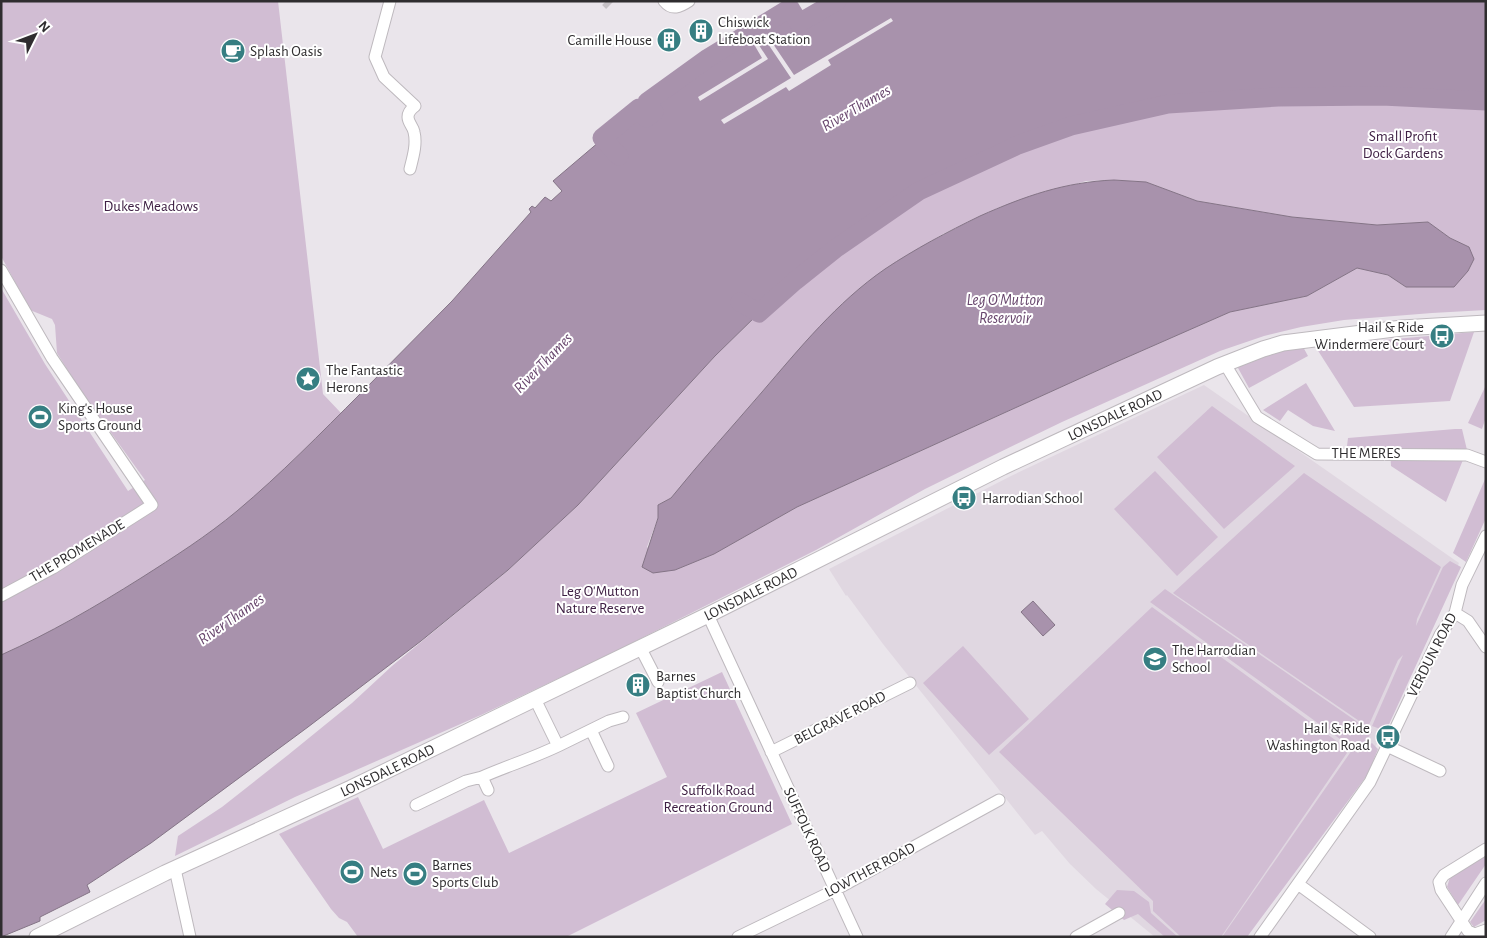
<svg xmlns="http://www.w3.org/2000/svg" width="1487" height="938" viewBox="0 0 1487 938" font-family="'Alegreya Sans',sans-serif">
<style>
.built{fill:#e0d7e1}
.green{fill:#d1bdd3;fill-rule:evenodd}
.water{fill:#a892ac;stroke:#847486}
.pier{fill:#eae5eb}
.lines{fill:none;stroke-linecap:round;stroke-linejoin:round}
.river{stroke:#a892ac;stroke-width:19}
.minor-tunnel{stroke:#c5c0c5;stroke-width:11;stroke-dasharray:11 5.5;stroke-linecap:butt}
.minor-casing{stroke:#beb9be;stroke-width:13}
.major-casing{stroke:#beb9be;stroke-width:17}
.minor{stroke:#fff;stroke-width:11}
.major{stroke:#fff;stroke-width:15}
.labels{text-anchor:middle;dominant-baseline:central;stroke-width:4;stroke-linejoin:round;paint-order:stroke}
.poi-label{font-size:15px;fill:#2f2d2f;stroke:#fff;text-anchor:start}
.park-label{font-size:15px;fill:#3f2044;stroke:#fff}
.street-label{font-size:15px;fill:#2f2d2f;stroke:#fff}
.water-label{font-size:16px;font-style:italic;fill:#67456c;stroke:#fff}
</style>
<rect width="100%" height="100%" fill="#eae5eb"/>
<path class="built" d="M 1204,385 L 1459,563 L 1359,783 L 1245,937 L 1155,937 L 1096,889 L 1070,864 L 1042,831 L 1035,835 L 883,644 L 847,595 L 846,596 L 829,569 L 1013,475 Z"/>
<path class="green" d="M 1,1 L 278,1 L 323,394 L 341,413 C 307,447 273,482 235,513 C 205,537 172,559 138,580 C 94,608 49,633 1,655 L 1,288 L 45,364 L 128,491 L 145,480 L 80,390 L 57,353 L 55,325 L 52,319 L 30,310 L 1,256 Z
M 1382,96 L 1486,101 L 1486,310 L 1432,313 L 1344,320 L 1301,327 L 1264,336 L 1220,351 L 1062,422 L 994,455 L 925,489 L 816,550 L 610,654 L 481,715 L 295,797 L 175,856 L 178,836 L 222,807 L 288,755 L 352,703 L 392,666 L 508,570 L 578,505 L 715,356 L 759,313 L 795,281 L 835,249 L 919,191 L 1018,145 L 1071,126 L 1168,104 L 1278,97 ZM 1114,180 L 1146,182 L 1197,201 L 1292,217 L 1377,225 L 1428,222 L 1450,238 L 1469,247 L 1406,287 L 1388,275 L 1357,268 L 1307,296 L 1230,312 L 1114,363 L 797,507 L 714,554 L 675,570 L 647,547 L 658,518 L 658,505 L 671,498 L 800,348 L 849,299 L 884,270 L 943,234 L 1000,207 L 1086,181 Z
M 1474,332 L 1450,401 L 1354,407 L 1315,346 Z
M 1302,345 L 1308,356 L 1249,388 L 1238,368 L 1239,364 L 1249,360 Z
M 1306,383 L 1335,431 L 1313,426 L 1288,410 L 1280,421 L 1263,410 Z
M 1486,385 L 1486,417 L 1482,429 L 1468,423 Z
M 1212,406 L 1295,466 L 1224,529 L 1157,457 Z
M 1455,429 L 1462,429 L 1467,450 L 1446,502 L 1391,466 L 1390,450 L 1347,446 L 1348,438 Z
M 1155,471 L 1218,537 L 1177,576 L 1114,509 Z
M 1304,473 L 1441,567 L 1417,619 L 1416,626 L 1443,567 L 1450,561 L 1461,567 L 1386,731 L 1372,726 L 1403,655 L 1398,660 L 1368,727 L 1173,593 Z
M 1486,477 L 1486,518 L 1466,562 L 1453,553 Z
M 1165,589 L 1372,732 L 1358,752 L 1150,602 Z
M 1152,607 L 1349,750 L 1221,937 L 1181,937 L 1153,911 L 1153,901 L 999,752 Z
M 963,646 L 1029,719 L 989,755 L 923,683 Z
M 722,672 L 792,824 L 566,937 L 358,937 L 347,922 L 339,918 L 331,909 L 279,834 L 358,797 L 383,849 L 484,800 L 509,853 L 667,777 L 636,713 Z
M 1372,743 L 1378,749 L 1368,774 L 1247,937 L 1222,937 L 1352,750 L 1358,753 Z
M 1486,853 L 1486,864 L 1458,905 L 1447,887 L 1450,877 Z
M 1117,890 L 1134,891 L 1149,902 L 1151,913 L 1178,937 L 1165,937 L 1138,914 L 1124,920 L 1105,904 Z
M 1486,899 L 1486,920 L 1474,927 L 1470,922 Z"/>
<path class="water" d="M 837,1 L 1486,1 L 1486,101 L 1382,96 L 1278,97 L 1168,104 L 1071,126 L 1018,145 L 919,191 L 835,249 L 795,281 L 759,313 L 715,356 L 578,505 L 508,570 L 421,641 L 308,727 L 151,843 L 87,885 L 90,892 L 40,917 L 40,921 L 1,937 L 1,655 C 50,633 95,607 141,578 C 174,557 207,536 237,511 C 281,474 320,434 361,393 L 358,390 L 361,387 L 364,390 L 452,301 L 531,212 L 529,209 L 532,206 L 535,208 L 545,197 L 551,201 L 562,191 L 553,181 L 639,108 L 646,118 L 654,112 L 647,102 L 708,58 L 790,8 L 799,23 Z
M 1114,180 L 1146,182 L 1197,201 L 1292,217 L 1377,225 L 1428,222 L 1450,238 L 1469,247 L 1474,259 L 1468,271 L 1454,287 L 1406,287 L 1388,275 L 1357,268 L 1307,296 L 1230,312 L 1114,363 L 797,507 L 714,554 L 675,570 L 653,573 L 642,567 L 658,518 L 658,505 L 671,498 C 700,462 732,427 762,392 C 799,349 837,302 885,269 C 915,249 947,232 980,216 C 1025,196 1065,182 1114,180 Z
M 1033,601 L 1055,625 L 1043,636 L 1021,612 Z"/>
<path class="pier" d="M 891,18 L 893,21 L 828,60 L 831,65 L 789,91 L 786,87 L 724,124 L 721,120 L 791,78 L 758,29 L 761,26 L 794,75 Z
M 751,33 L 768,59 L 700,101 L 698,97 L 762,58 L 748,34 Z"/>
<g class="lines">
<path class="river" d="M 619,156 L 602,138 L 639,108 L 646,118 L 654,112 L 647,102 L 708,58 L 790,8 L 799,23 L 837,1
M 740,302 L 759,313 L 795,281 L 835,249 L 919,191 L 1018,145 L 1071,126 L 1168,104 L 1278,97 L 1382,96 L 1486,101"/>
<path class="minor-tunnel" d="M 606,1 L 610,5"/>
<defs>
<path id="minor" d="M 390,1 L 375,57 L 384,77 L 415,106 C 411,109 408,112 408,117 C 408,123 413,126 414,132 C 417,144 413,157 410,169
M 664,1 C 672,11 680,7 689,1
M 1,270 L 52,358 L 152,505 L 53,568 L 1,596
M 1225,364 L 1257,417 L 1317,454 L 1467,455 L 1486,462
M 1455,613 L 1468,621 L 1486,647
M 708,615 L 857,937
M 640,647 L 658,682
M 591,730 L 608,766
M 558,746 L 609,721 L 623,717
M 1387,746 L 1440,771
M 771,752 L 910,683
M 488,790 L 482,777 C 507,766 533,758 558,746 L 535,699
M 416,805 L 466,781 L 482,777
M 1486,849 L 1444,875 L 1439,882 L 1441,890 L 1468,931 L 1475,934 L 1486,930
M 175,869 L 190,937
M 1298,884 L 1370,937
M 738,937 L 835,890 L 999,800
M 1076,937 L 1119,913
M 1260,937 L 1370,782 L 1440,635 L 1455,613 L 1462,585 L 1486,536
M 1451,937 L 1486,883"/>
<g id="major">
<path id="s1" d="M 37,937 L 165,873 L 351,788 L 708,615 L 1003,467 L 1217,367 L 1263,349 L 1283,343 L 1402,328 L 1486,323"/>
</g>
</defs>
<use href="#minor" class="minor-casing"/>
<use href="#major" class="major-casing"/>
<use href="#minor" class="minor"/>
<use href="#major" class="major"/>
</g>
<defs>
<symbol id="building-disc" viewBox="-11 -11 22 22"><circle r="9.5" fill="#367e82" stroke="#fff"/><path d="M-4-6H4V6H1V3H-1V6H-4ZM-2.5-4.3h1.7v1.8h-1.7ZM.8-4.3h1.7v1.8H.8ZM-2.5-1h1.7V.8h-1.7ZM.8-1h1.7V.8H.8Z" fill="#fff"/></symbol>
<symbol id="cafe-disc" viewBox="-11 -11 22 22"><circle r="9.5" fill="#367e82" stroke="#fff"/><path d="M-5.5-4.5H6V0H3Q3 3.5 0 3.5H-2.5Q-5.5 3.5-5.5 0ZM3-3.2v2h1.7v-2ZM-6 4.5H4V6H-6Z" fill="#fff"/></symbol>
<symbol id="bus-disc" viewBox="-11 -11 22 22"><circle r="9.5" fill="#367e82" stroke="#fff"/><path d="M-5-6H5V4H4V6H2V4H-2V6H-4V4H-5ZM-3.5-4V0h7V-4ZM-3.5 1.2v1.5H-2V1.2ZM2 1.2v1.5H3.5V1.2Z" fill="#fff"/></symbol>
<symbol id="sight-disc" viewBox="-11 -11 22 22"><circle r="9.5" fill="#367e82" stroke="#fff"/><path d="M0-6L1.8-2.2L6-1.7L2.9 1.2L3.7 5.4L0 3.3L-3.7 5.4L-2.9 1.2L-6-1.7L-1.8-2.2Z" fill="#fff"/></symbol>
<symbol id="stadium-disc" viewBox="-11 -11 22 22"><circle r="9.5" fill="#367e82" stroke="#fff"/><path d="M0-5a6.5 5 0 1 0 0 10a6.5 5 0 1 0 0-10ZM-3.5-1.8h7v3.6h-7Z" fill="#fff"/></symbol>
<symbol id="school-disc" viewBox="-11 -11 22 22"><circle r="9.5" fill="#367e82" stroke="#fff"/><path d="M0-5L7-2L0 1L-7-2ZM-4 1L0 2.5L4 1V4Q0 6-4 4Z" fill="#fff"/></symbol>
</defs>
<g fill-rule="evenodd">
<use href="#building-disc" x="687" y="17" width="28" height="28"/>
<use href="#building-disc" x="655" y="26" width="28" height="28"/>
<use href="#cafe-disc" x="219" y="37" width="28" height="28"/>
<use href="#bus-disc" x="1428" y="322" width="28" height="28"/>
<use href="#sight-disc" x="294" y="365" width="28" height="28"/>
<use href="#stadium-disc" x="26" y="403" width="28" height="28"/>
<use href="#bus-disc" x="950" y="484" width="28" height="28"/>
<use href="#school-disc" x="1141" y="645" width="28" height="28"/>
<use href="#building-disc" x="624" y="671" width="28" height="28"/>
<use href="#bus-disc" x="1374" y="723" width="28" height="28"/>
<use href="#stadium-disc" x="338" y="858" width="28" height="28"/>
<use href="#stadium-disc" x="401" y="860" width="28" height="28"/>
</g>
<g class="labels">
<g class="poi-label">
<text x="718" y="22">Chiswick<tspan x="718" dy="17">Lifeboat Station</tspan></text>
<text x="652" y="40" text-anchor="end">Camille House</text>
<text x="250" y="51">Splash Oasis</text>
<text x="1424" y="327" text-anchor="end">Hail &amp; Ride<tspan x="1424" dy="17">Windermere Court</tspan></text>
<text x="326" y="370">The Fantastic<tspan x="326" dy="17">Herons</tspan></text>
<text x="58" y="408">King's House<tspan x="58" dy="17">Sports Ground</tspan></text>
<text x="982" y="498">Harrodian School</text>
<text x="1172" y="650">The Harrodian<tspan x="1172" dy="17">School</tspan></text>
<text x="656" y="676">Barnes<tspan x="656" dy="17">Baptist Church</tspan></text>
<text x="1370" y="728" text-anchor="end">Hail &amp; Ride<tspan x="1370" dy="17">Washington Road</tspan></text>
<text x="432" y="865">Barnes<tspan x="432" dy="17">Sports Club</tspan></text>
<text x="370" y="872">Nets</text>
</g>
<g class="park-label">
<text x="1403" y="136">Small Profit<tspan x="1403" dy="17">Dock Gardens</tspan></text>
<text x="151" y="206">Dukes Meadows</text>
<text x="600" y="591">Leg O'Mutton<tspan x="600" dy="17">Nature Reserve</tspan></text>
<text x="718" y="790">Suffolk Road<tspan x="718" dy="17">Recreation Ground</tspan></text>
</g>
<g class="street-label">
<text stroke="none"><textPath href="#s1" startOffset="1198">LONSDALE ROAD</textPath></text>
<text x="1366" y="453">THE MERES</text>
<text transform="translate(77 551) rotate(-31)">THE PROMENADE</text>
<text stroke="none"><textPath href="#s1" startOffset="792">LONSDALE ROAD</textPath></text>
<text transform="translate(1432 655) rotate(-63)">VERDUN ROAD</text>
<text transform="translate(840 718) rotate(-27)">BELGRAVE ROAD</text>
<text stroke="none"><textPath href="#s1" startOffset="388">LONSDALE ROAD</textPath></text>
<text transform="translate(807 830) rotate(65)">SUFFOLK ROAD</text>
<text transform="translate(870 870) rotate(-28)">LOWTHER ROAD</text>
</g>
<g class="water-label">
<text transform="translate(856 108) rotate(-30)">River Thames</text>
<text x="1005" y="300">Leg O'Mutton<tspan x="1005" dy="18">Reservoir</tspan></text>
<text transform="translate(543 363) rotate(-46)">River Thames</text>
<text transform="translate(231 619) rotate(-35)">River Thames</text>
</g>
</g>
<rect width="1487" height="938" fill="none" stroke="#2f2d2f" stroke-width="5"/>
<g transform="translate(35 35) rotate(48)" stroke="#ffffff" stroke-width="4" paint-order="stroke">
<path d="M0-4L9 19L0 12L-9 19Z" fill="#2f2d2f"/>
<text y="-8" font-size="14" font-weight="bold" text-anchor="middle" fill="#2f2d2f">N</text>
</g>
</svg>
